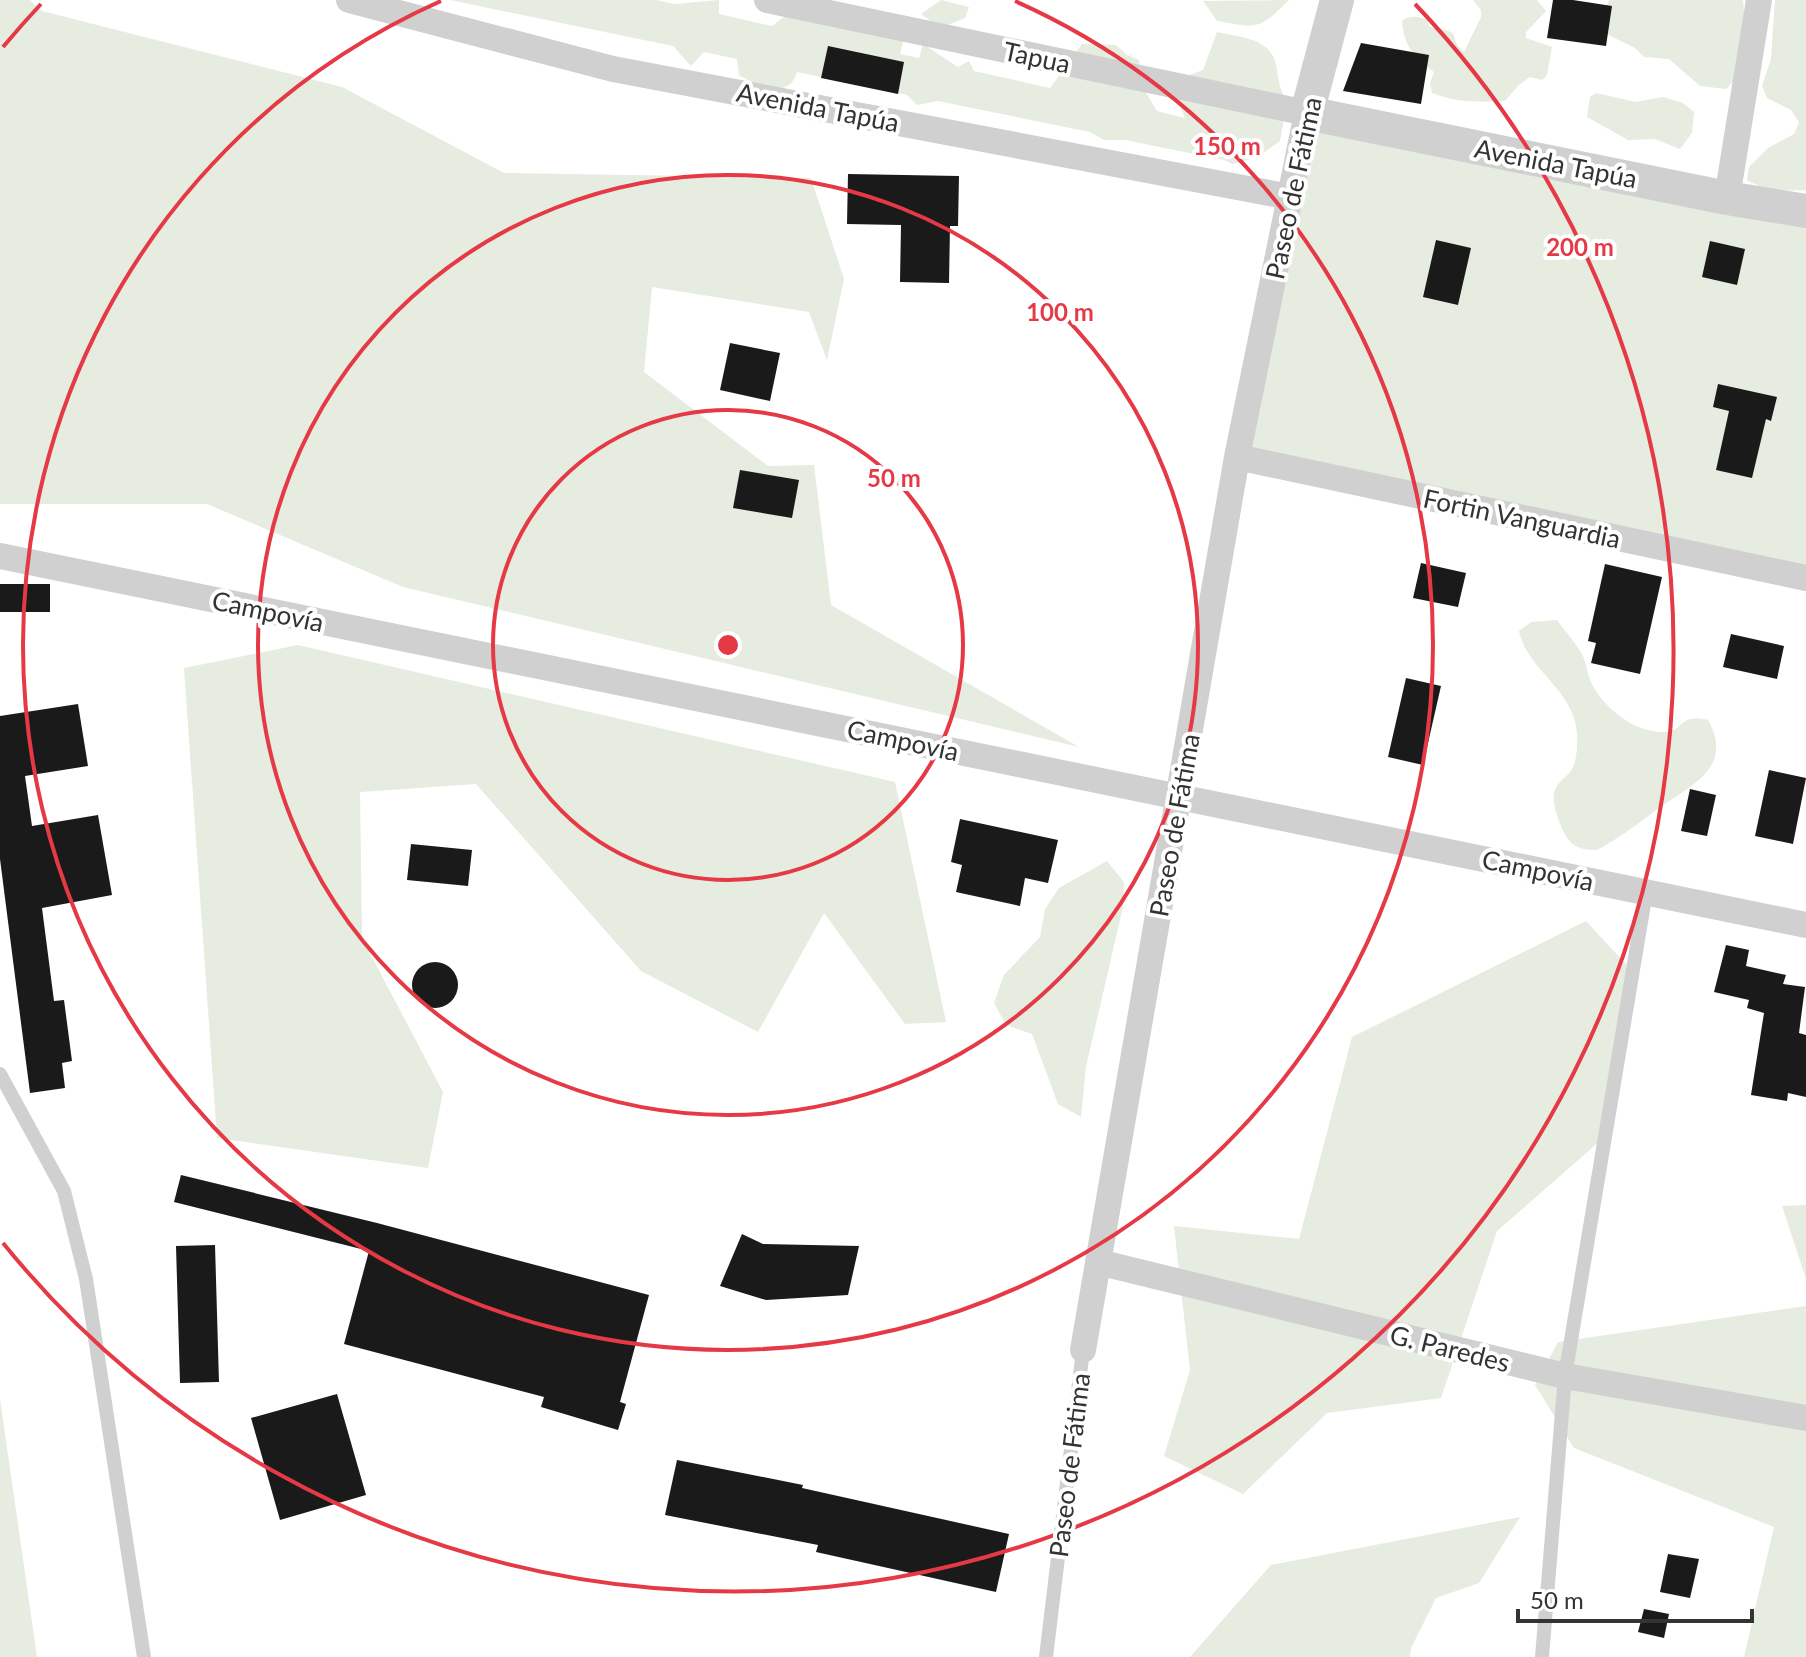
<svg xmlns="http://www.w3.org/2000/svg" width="1806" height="1657" viewBox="0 0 1806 1657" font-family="Lato,sans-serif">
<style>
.green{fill:#e6ecdf}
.building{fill:#1a1a1a}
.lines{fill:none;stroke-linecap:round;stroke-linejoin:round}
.service{stroke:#d0d0d0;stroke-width:14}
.minor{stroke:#d0d0d0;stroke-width:26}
.tertiary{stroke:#d0d0d0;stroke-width:34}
.ring{fill:none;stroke:#e63946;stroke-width:4}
.labels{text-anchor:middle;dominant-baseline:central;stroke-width:8;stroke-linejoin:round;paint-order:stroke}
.street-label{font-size:26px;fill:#333;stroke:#fff}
.centre{fill:#e63946;stroke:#fff;stroke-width:4}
.ring-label{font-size:24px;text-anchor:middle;font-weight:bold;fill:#e63946;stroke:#fff;stroke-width:8;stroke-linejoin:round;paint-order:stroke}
</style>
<rect width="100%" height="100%" fill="#fff"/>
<path class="green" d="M 0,0 L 30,0 L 42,11 L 342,87 L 504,173 L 811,178 L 844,279 L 827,360 L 809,312 L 652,287 L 644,372 L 768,466 L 814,465 L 831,605 L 1079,747 L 403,587 L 207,504 L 0,504 Z
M 450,0 L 656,0 L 675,4 L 719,0 L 719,14 L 772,26 L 793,10 L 901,34 L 903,42 L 900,54 L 919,58 L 923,44 L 958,67 L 969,61 L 974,71 L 1050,88 L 1082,44 L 1116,45 L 1127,55 L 1139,60 L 1142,86 L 1157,111 L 1185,118 L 1175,93 L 1177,80 L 1203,70 L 1217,32 C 1239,37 1271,38 1276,65 C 1279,80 1279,89 1287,102 L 1280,141 L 1258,157 L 1233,164 L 1224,160 L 1125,140 L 1104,140 L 1090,132 L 938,101 L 917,105 L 907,95 L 797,72 C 795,76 794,81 790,84 C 777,95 750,82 739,75 L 737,59 L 704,52 L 691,66 L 673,46 Z
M 941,0 L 969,7 L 965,18 L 940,28 L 921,14 Z
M 1289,0 C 1258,31 1258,28 1217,21 L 1203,1 Z
M 1473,0 L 1537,0 L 1546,11 L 1526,32 L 1526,38 L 1552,47 L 1547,75 L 1542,80 L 1530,77 L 1519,85 L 1505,101 C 1479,102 1456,103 1432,93 L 1430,83 L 1434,72 C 1415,60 1403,44 1402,21 C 1409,15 1419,16 1428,20 L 1429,27 C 1468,33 1445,35 1464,52 L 1481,17 L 1481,10 Z
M 1609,0 L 1743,0 C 1746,31 1751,66 1726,89 L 1700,86 L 1669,59 L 1644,57 L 1635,48 L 1600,31 L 1601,19 Z
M 1775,0 L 1806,0 L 1806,190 C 1785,191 1765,191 1747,180 L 1749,167 L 1768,148 L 1794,134 L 1799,122 L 1791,110 L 1767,98 L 1762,86 L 1771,59 Z
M 1596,93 L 1636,102 L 1663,97 L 1683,103 L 1694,112 L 1692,133 L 1680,149 L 1655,139 L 1628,140 L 1587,117 L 1590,97 Z
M 1307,113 L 1806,207 L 1806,578 L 1237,457 Z
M 1557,620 C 1565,631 1576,643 1583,656 C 1586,663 1587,672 1590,680 C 1602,707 1633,732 1663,732 C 1685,732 1677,713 1708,720 C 1736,770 1686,787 1655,811 C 1636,825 1618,839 1597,850 C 1569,851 1564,836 1556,812 C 1554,805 1552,795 1556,788 C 1559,781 1568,776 1572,769 C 1578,759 1578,737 1576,726 C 1569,687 1527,669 1519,631 L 1531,622 Z
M 298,645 L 895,782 L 946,1022 L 905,1024 L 824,913 L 758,1032 L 641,971 L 476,784 L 360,792 L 362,938 L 443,1092 L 428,1168 L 217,1138 L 184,668 Z
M 1107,861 L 1124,882 L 1123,907 L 1086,1067 L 1081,1117 L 1058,1104 L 1032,1034 L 1006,1025 L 994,1003 L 1004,975 L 1040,937 L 1045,909 L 1059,888 Z
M 1586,921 L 1635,974 L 1609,1133 L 1497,1231 L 1441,1398 L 1327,1413 L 1243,1494 L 1164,1456 L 1190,1370 L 1174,1226 L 1299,1239 L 1352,1037 Z
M 1806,1205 L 1806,1279 L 1782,1206 Z
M 1806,1306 L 1806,1657 L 1744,1657 L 1774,1527 L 1574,1448 L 1535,1385 L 1558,1342 Z
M 0,1399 L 37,1657 L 0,1657 Z
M 1520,1517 L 1479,1583 L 1436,1598 L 1411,1648 L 1410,1657 L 1190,1657 L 1271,1565 Z"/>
<path class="building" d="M 1553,0 L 1573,0 L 1612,6 L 1606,46 L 1547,38 Z
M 1361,43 L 1429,55 L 1421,104 L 1343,91 Z
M 828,46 L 904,62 L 898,94 L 821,78 Z
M 848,174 L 959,176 L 958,226 L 950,226 L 949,283 L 900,282 L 901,225 L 847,224 Z
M 1436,240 L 1471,248 L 1458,305 L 1423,297 Z
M 1710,241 L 1745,249 L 1737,285 L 1702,277 Z
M 730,343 L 780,353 L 770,401 L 720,390 Z
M 1718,384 L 1777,397 L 1771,421 L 1766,419 L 1752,478 L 1716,470 L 1729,411 L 1713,407 Z
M 740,470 L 799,480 L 792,518 L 733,508 Z
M 1421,563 L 1466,573 L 1458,607 L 1413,598 Z
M 1605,564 L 1662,577 L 1640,674 L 1591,663 L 1596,643 L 1588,641 Z
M 0,584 L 50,584 L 50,612 L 0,612 Z
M 1731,634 L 1784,646 L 1777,679 L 1723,667 Z
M 1406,678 L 1441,686 L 1423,765 L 1388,757 Z
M 78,704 L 88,766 L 25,776 L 32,826 L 98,815 L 112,895 L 42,908 L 54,1001 L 64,1000 L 72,1061 L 62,1063 L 65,1088 L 30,1093 L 0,859 L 0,716 Z
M 1769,770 L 1806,778 L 1793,844 L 1755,836 Z
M 1690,789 L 1716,795 L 1707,836 L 1681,831 Z
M 960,819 L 1058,840 L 1048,883 L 1025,878 L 1020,906 L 956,892 L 962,865 L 951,862 Z
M 411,844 L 472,850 L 468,886 L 407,880 Z
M 1726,945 L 1749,950 L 1746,966 L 1786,975 L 1783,984 L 1805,987 L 1799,1033 L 1806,1035 L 1806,1097 L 1788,1093 L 1787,1101 L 1751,1095 L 1764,1013 L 1747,1008 L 1749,1000 L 1714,992 Z
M412 985a23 23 0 1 1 46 0a23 23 0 1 1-46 0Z
M 181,1175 L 377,1223 L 649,1295 L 620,1402 L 626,1404 L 618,1430 L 541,1407 L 544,1397 L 344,1344 L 369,1251 L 174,1202 Z
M 742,1234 L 763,1244 L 859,1246 L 848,1295 L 766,1300 L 720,1286 Z
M 215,1245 L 219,1382 L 180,1383 L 176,1246 Z
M 337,1394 L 366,1495 L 280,1520 L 251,1418 Z
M 677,1460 L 803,1485 L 802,1488 L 1009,1534 L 996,1592 L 816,1552 L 818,1545 L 665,1515 Z
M 1668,1554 L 1699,1559 L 1690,1598 L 1660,1592 Z
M 1644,1609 L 1669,1614 L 1664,1638 L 1638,1632 Z"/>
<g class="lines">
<path class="service" d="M 0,1074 L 64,1191 L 86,1279 L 144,1657
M 1046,1657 L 1083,1350
M 1542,1657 L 1565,1376 L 1646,892"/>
<path class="minor" d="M 349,0 L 613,69 L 1290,197
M 767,0 L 1307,113 L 1237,457 L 1083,1350
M 1727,198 L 1759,0
M 1237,457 L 1806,578
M 0,556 L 1806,925
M 1098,1262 L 1565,1376 L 1806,1418"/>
<path class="tertiary" d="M 1337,0 L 1307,113 L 1727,198 L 1806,211"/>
</g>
<g class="ring">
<circle cx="728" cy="645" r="235"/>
<circle cx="728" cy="645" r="470"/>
<path d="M1015 1A705 705 0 1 1 441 1"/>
<path d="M3 47A940 940 0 0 1 41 4M1415 4A940 940 0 1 1 3 1243"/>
</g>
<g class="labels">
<g class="street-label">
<text transform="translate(1037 57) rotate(12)">Tapua</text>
<text transform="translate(818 107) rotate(11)">Avenida Tapúa</text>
<text transform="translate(1556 163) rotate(11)">Avenida Tapúa</text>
<text transform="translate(1293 188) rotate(-78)">Paseo de Fátima</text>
<text transform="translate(1522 518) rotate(12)">Fortin Vanguardia</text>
<text transform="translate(268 611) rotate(12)">Campovía</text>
<text transform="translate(903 740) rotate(12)">Campovía</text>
<text transform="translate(1174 825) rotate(-80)">Paseo de Fátima</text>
<text transform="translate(1538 870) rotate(12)">Campovía</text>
<text transform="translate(1450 1348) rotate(14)">G. Paredes</text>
<text transform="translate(1069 1465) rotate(-83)">Paseo de Fátima</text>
</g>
</g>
<circle cx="728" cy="645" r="12" class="centre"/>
<g class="ring-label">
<text x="1227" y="155">150 m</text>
<text x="1580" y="256">200 m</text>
<text x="1060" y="321">100 m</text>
<text x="894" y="487">50 m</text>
</g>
<path d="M1518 1609v12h234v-12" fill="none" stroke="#333333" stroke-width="4"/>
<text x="1530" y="1609" font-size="24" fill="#333333" stroke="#ffffff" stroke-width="6" paint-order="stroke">50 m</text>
</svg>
